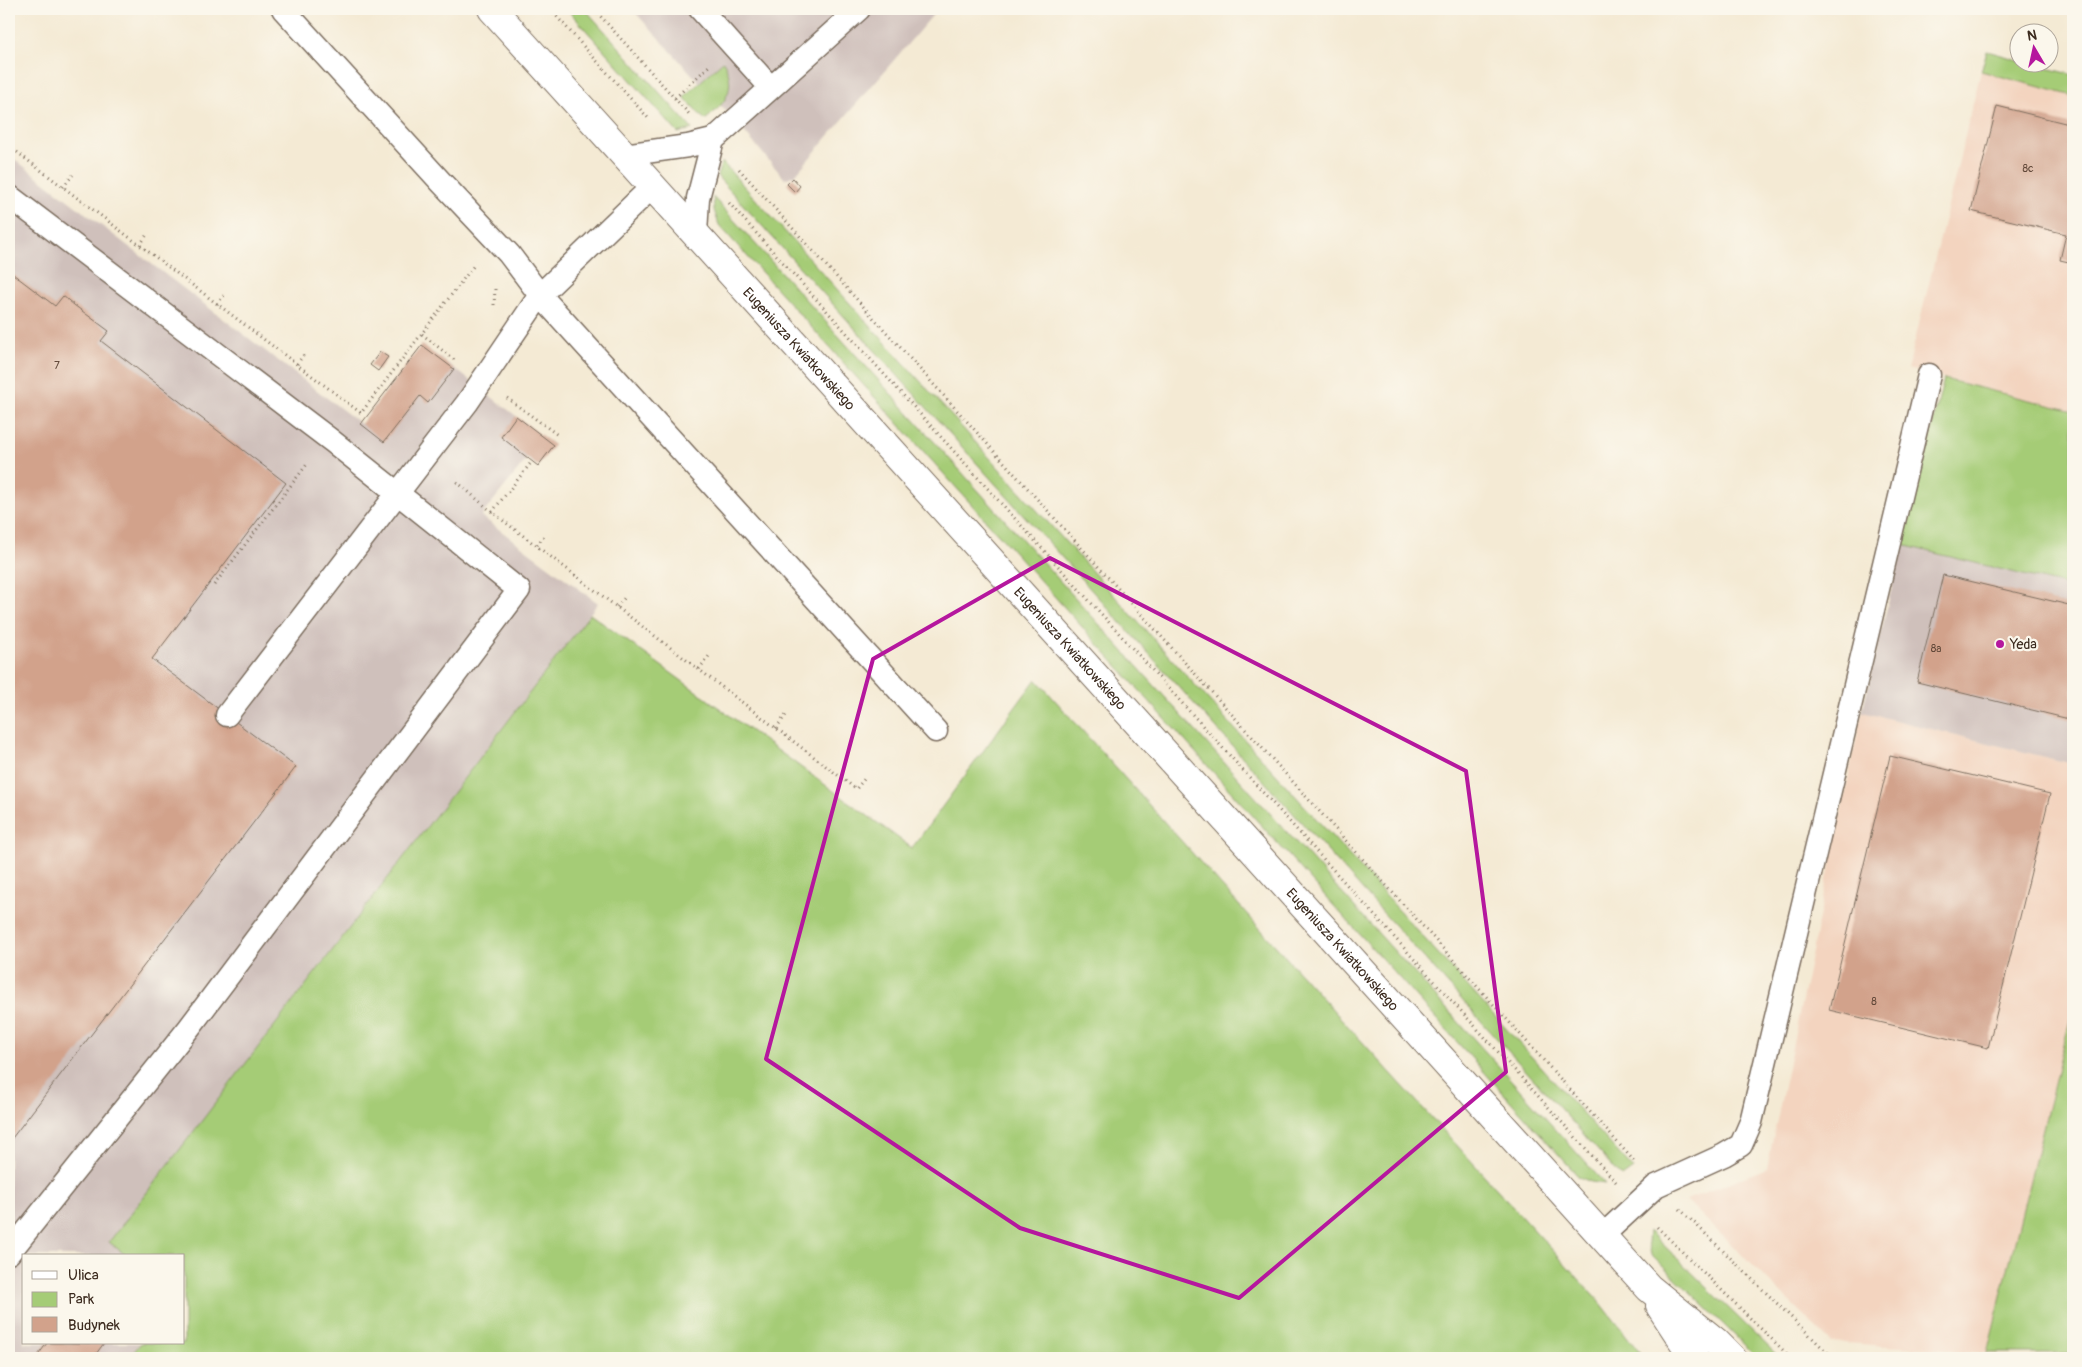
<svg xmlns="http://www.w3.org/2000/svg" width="2082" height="1367" viewBox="0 0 2082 1367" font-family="Pangolin,sans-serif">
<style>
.built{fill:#f3d4bf}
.industrial{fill:#cfc0bb}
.green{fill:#a5cc76;stroke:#707b4a}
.building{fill:#d2a28b}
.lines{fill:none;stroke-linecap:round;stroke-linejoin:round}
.service-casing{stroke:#7c6d5e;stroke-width:25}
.secondary-casing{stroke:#7c6d5e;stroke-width:30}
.path{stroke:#7c6d5e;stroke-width:3;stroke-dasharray:1 4;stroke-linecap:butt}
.service{stroke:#fff;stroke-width:22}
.secondary{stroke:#fff;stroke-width:28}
.marked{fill:none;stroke:#b5179e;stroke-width:4;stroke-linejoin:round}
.poi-dot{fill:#b5179e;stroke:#fbf7ec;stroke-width:2}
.labels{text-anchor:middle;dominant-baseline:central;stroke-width:4.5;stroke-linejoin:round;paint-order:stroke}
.number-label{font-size:11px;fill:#614839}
.street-label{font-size:14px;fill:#3b2a1e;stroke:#fbf7ec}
.poi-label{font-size:14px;fill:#3b2a1e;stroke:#fbf7ec;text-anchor:start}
</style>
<rect width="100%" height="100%" fill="#fbf7ec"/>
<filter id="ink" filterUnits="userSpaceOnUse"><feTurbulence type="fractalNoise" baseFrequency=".02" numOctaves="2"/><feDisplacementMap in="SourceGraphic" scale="10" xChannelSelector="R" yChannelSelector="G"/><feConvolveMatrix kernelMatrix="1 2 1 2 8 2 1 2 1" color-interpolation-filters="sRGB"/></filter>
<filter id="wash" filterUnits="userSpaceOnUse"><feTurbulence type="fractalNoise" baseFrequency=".0096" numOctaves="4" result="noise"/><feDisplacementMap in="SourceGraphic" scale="20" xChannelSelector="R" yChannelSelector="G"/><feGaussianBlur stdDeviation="1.12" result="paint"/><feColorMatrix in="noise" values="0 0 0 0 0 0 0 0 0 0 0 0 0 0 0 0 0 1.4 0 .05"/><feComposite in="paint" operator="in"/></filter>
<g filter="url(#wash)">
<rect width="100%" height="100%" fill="#f4ead4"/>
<path class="built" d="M 1981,71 L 2073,96 L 2073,411 L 1908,369 Z
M 1862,712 L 2073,764 L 2073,1008 L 1987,1353 L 1831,1342 L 1686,1200 L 1767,1168 Z"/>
<path class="industrial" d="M 632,9 L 938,9 L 795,175 L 785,179 L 734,120 Z
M 9,155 L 361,424 L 422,345 L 446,362 L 554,445 L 538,466 L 527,459 L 481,516 L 598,603 L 109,1242 L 127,1256 L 24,1256 L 24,1343 L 140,1343 L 129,1358 L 9,1358 Z
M 1902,545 L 2073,587 L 2073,764 L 1862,712 Z"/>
<path class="green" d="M 570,9 L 585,9 L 692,129 L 678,133 L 568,10 Z
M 1987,51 L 2019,60 L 2020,62 L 2028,63 L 2073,75 L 2073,96 L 1981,71 Z
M 723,61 C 738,88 726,103 705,120 L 684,97 Z
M 722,162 L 1633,1169 L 1622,1177 L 717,176 Z
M 713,197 L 1605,1184 L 1591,1182 L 1579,1177 L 719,225 L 714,210 Z
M 1944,379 L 2073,411 L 2073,587 L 1902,545 Z
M 590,614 L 912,848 L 1036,679 L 1325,1001 L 1600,1302 L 1644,1358 L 129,1358 L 141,1343 L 184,1343 L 184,1256 L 127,1256 L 109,1242 Z
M 2073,1008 L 2073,1353 L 1987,1353 Z
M 1649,1231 L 1780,1358 L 1758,1358 L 1651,1254 L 1648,1243 Z"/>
<g id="blocks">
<path class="building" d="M 1997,106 L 2073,125 L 2073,263 L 2060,260 L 2066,234 L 1971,211 Z
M 793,178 L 800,186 L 795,192 L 787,184 Z
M 9,271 L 55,306 L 63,296 L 74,305 L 109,331 L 101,341 L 286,483 L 152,659 L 296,767 L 9,1142 Z
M 422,345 L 454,369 L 428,403 L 420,396 L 384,442 L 361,424 Z
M 380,352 L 388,357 L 378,371 L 370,365 Z
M 516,416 L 554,445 L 538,466 L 501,437 Z
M 1943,575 L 2073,606 L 2073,720 L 1917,682 Z
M 1890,756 L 2050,794 L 1988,1048 L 1829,1010 Z
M 47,1343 L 104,1343 L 93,1358 L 36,1358 Z"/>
</g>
</g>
<g filter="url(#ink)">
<use href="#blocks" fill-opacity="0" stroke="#7c6d5e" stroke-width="1"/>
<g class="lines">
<defs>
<path id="service" d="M 283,9 L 441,182 L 509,254 L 540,295 L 936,731
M 700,9 L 771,88
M 624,155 L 688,146 L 713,140 L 859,9
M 9,196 L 332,441 L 519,590 L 189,1028 L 9,1253
M 696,234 L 698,198 L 713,140
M 227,715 L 467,403 L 540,295 L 653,186
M 1602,1236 L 1656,1186 L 1724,1155 L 1741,1145 L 1751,1122 L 1929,375"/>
<g id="secondary">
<path id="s1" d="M 492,9 L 1649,1288 L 1716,1342 L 1732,1358"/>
<path d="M 1660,1306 L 1694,1358"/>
</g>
</defs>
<use href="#service" class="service-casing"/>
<use href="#secondary" class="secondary-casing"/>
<path class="path" d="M 550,9 L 649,119
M 594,9 L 689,114
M 675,98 L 710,65
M 9,146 L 361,413 L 475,264
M 739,169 L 1339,833 L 1636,1163
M 63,187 L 73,175
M 729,203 L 1616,1182
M 140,245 L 148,233
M 217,304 L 226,293
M 494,305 L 495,289
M 422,334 L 457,362
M 297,364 L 305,353
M 507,398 L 559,436
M 530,464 L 492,512 L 856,789 L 865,778
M 457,482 L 492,512
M 537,545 L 544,536
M 214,585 L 308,463
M 617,607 L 626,596
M 699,669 L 709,656
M 776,728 L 786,715
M 1680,1209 L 1830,1355 L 1879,1358
M 1657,1227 L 1791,1358"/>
<use href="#service" class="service"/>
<use href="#secondary" class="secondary"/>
</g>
</g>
<path class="marked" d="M 1050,558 L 1466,771 L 1506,1072 L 1239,1298 L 1020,1228 L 766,1059 L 873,659 Z"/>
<circle class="poi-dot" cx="2000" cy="644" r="5"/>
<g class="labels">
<g class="number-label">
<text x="2028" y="168">8c</text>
<text x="57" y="365">7</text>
<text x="1936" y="648">8a</text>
<text x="1874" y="1001">8</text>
</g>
<g class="street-label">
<text stroke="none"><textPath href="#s1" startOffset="458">Eugeniusza Kwiatkowskiego</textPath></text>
<text stroke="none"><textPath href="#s1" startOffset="862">Eugeniusza Kwiatkowskiego</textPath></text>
<text stroke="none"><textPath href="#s1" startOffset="1268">Eugeniusza Kwiatkowskiego</textPath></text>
</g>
<g class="poi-label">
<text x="2010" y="644">Yeda</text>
</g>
</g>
<rect width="2082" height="1367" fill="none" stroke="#fbf7ec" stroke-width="30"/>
<rect x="22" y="1254" width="162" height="90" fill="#fbf7ec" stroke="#aea59a"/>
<rect x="32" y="1271" width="25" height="8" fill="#ffffff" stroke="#aea59a"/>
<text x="68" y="1280" font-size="15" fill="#3b2a1e">Ulica</text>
<rect x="32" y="1292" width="25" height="15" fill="#a5cc76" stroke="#aea59a"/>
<text x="68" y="1304" font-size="15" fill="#3b2a1e">Park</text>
<rect x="32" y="1317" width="25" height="15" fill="#d2a28b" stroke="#aea59a"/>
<text x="68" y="1330" font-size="15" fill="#3b2a1e">Budynek</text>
<g transform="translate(2034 48) rotate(351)"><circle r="24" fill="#fbf7ec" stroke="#aea59a"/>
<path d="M0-4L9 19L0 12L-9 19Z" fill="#b5179e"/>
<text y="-8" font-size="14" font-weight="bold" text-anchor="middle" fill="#3b2a1e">N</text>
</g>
</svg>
